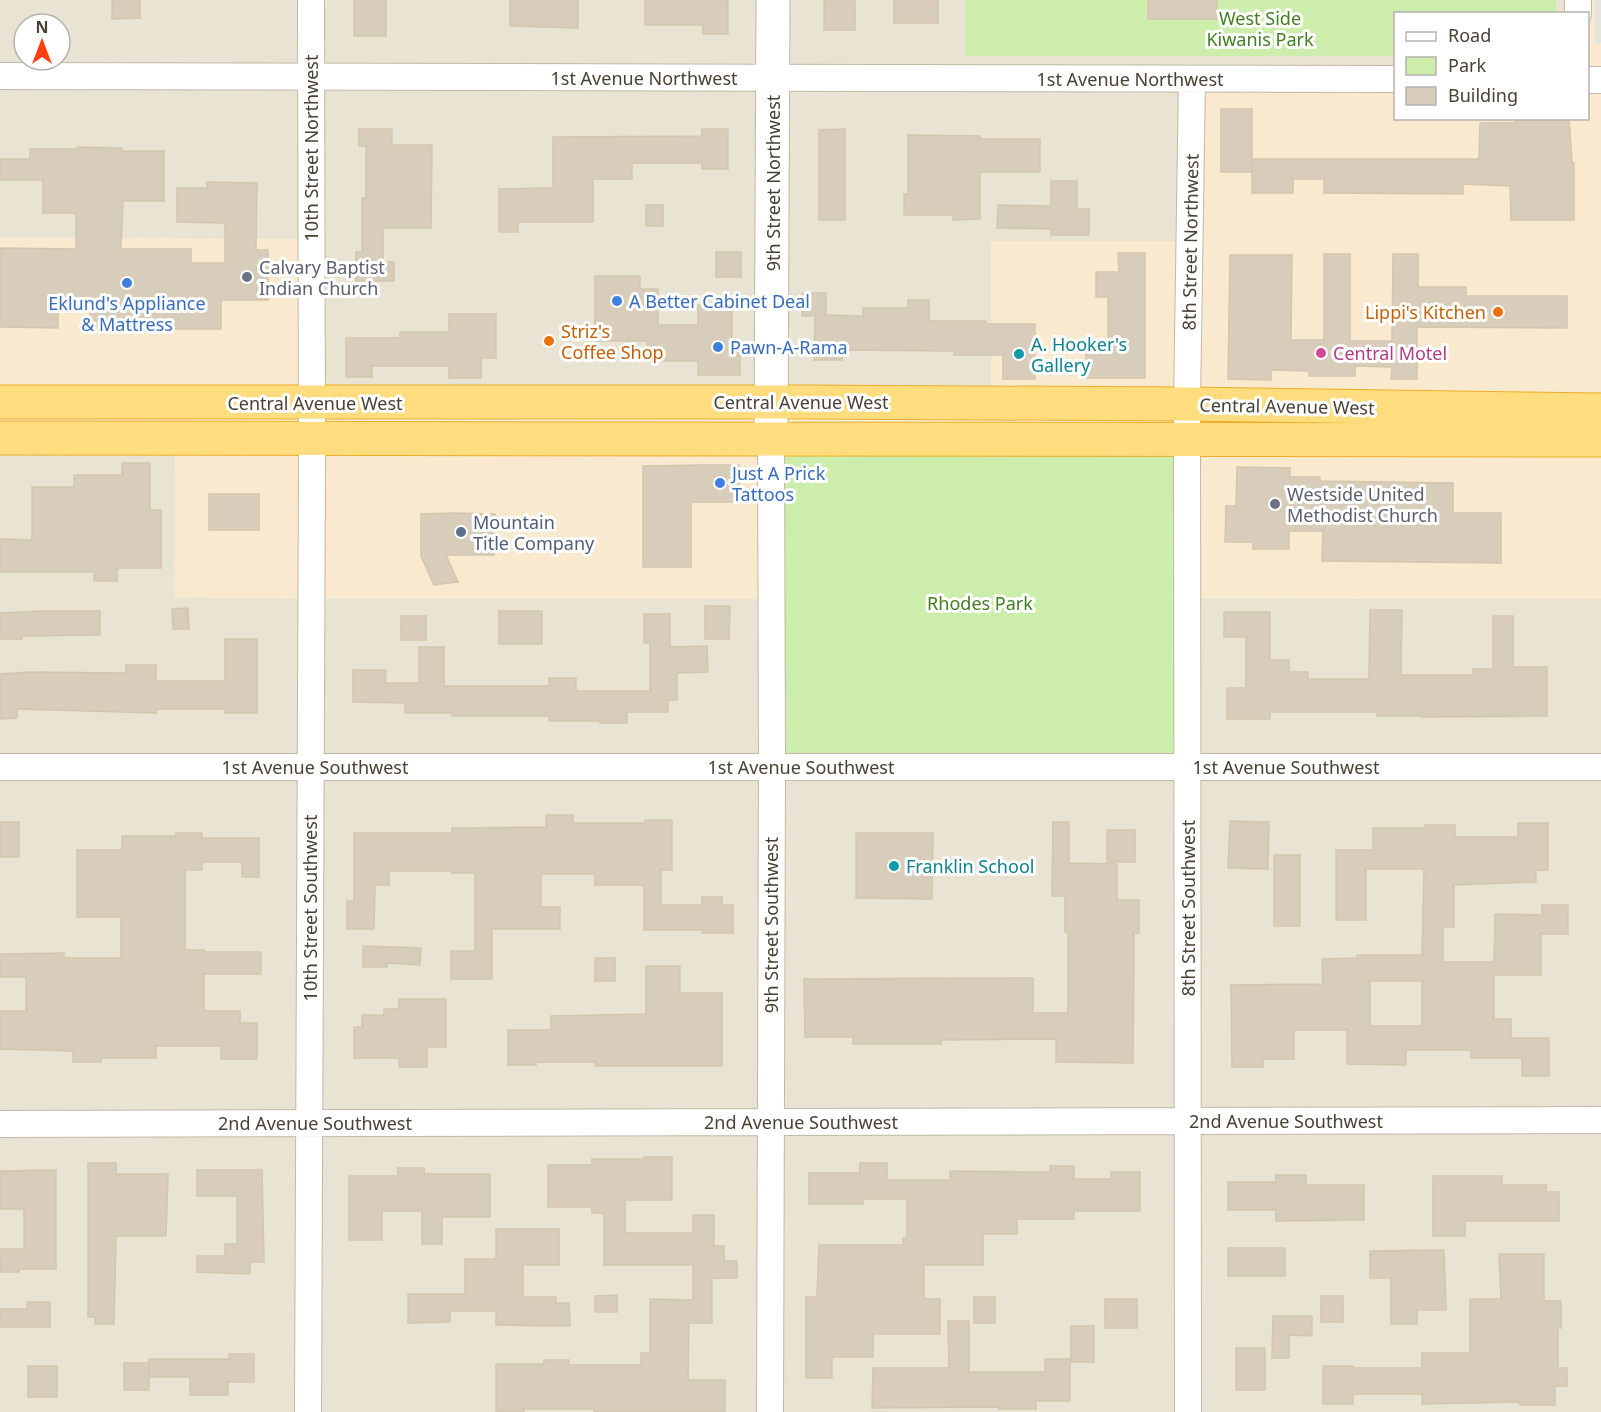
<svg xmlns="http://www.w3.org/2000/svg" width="1601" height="1412" viewBox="0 0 1601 1412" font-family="'Noto Sans',sans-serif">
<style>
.residential{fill:#e9e3d3;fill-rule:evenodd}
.commercial{fill:#f9e9cf}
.green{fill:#ccedab}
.parking{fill:#e5e3de}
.building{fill:#d7cdba;stroke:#d3c6ad;stroke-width:1.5;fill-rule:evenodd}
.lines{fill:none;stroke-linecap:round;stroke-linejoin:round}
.minor-casing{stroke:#c1b9a7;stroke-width:28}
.tertiary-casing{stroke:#c1b9a7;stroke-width:35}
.trunk-casing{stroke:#ecad28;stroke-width:35}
.minor{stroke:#fff;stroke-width:26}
.tertiary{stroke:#fff;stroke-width:33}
.trunk{stroke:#ffdc7d;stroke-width:33}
.worship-dot{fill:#6b7280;stroke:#fff;stroke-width:2}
.shop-dot{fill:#3f7fe0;stroke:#fff;stroke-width:2}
.food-dot{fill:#e8710a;stroke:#fff;stroke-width:2}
.hotel-dot{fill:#d1479c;stroke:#fff;stroke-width:2}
.culture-dot{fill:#0f9aa8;stroke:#fff;stroke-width:2}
.service-dot{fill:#5c6f8a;stroke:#fff;stroke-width:2}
.labels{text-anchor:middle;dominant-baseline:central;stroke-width:6;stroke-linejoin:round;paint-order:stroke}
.park-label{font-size:18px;fill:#418022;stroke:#fff}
.street-label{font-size:18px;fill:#484134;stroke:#fff}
.worship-label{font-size:18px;fill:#5b616d;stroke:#fff;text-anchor:start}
.shop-label{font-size:18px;fill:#366cbe;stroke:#fff;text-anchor:start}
.food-label{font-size:18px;fill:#c56008;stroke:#fff;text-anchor:end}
.culture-label{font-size:18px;fill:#0d838f;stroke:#fff;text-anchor:start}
.hotel-label{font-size:18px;fill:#b23c85;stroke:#fff;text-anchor:start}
.service-label{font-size:18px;fill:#4e5e75;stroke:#fff;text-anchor:start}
</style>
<rect width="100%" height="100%" fill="#f5f1e6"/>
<path class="residential" d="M 0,0 L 1578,0 L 1578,13 L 1396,14 L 1395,79 L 1190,241 L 991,403 L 312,404 L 311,239 L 0,238 ZM 24,24 L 60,24 L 60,60 L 24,60 Z
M 0,438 L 175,438 L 175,598 L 1601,599 L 1601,1412 L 0,1412 Z"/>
<path class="commercial" d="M 1578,0 L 1601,0 L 1601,410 L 991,403 L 991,241 L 1189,241 L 1192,79 L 1395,79 L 1396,118 L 1588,118 L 1588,14 Z
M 0,238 L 311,239 L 312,404 L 0,402 Z
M 175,438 L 771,439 L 770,599 L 174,598 Z
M 1189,438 L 1601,440 L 1601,599 L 1187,598 Z"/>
<path class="green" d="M 965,0 L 1556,0 L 1556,13 L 1396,14 L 1395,56 L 965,56 Z
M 1189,438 L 1188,768 L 772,767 L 771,439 Z"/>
<path class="parking" d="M 1595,0 L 1601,0 L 1601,43 L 1595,43 Z"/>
<path class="building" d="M 112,0 L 140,0 L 140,18 L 112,19 Z
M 354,0 L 386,0 L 386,36 L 354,36 Z
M 510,0 L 578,0 L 578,28 L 510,26 Z
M 645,0 L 728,0 L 728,34 L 703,34 L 703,25 L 645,25 Z
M 824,0 L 855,0 L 855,30 L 824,30 Z
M 894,0 L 938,0 L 938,23 L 894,23 Z
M 1148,0 L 1217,0 L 1217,19 L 1148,19 Z
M 1221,109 L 1252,109 L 1252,172 L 1221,172 Z
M 1515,118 L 1569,118 L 1572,163 L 1574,163 L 1574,220 L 1511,220 L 1510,186 L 1463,184 L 1463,194 L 1324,193 L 1324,179 L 1293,179 L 1293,193 L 1252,193 L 1252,159 L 1479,159 L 1480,123 L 1515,123 Z
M 359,129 L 392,129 L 392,145 L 432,145 L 431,228 L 383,228 L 383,262 L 394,262 L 394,281 L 356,281 L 356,252 L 362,252 L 362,198 L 366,198 L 366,146 L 359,146 Z
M 702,129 L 728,129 L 728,169 L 702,169 L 702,163 L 632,163 L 632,179 L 593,179 L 593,222 L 518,222 L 518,232 L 499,232 L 499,189 L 553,188 L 553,137 L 702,136 Z
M 845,129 L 845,220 L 819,220 L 819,130 Z
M 908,135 L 980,136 L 980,139 L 1040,139 L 1040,172 L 980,172 L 980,219 L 953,220 L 953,215 L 904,215 L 904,194 L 908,194 Z
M 77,147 L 122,148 L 122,151 L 164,151 L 164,201 L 123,201 L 121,249 L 191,249 L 191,263 L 225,263 L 225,223 L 177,222 L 177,188 L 207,188 L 207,182 L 257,183 L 256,250 L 268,250 L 268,300 L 221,300 L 221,329 L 149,329 L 149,327 L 90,326 L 90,301 L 58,301 L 58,328 L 0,327 L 0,248 L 76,249 L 76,213 L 43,213 L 43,180 L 0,180 L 0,159 L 30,159 L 30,149 L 77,149 Z
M 1051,181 L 1077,181 L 1077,209 L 1089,209 L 1089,235 L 1051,235 L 1051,229 L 997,228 L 998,205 L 1051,206 Z
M 646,205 L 663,205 L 663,226 L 646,226 Z
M 716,252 L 741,252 L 741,277 L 716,277 Z
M 1118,253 L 1145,253 L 1145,378 L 1086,378 L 1086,348 L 1108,348 L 1108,297 L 1096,297 L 1096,272 L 1119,272 Z
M 1324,254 L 1350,254 L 1350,341 L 1392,341 L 1393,254 L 1418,254 L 1418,287 L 1466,287 L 1466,296 L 1567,296 L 1567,328 L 1417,327 L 1417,379 L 1391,379 L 1392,367 L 1355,366 L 1355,376 L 1309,376 L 1309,371 L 1271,370 L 1271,380 L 1228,379 L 1230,255 L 1292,255 L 1291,340 L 1324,340 Z
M 595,276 L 640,276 L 640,289 L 658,289 L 658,325 L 698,325 L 698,305 L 732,305 L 732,345 L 740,345 L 740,375 L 698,375 L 698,361 L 647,361 L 647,341 L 595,341 Z
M 802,293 L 826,293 L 826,315 L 863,316 L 863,308 L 908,308 L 908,300 L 929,300 L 929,321 L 986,321 L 986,324 L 1035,324 L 1035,379 L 1003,379 L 1003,355 L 954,355 L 954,351 L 842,350 L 842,360 L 814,360 L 815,316 L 802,316 Z
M 449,314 L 496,314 L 496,358 L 481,358 L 481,378 L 449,378 L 449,366 L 372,366 L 372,377 L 346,377 L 346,338 L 400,338 L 400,332 L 449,332 Z
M 122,463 L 150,463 L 150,510 L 161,510 L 161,568 L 117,568 L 117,581 L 94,581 L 94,572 L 0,572 L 0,539 L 32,540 L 32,487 L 74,487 L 74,475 L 122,475 Z
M 702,465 L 739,465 L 739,502 L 691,502 L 691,567 L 643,567 L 643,466 Z
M 1237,467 L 1290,468 L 1290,477 L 1320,477 L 1320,481 L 1453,483 L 1453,513 L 1501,513 L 1501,563 L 1322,561 L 1323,531 L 1289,531 L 1289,549 L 1253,549 L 1253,542 L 1225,542 L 1226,506 L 1236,506 Z
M 209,494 L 259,494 L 259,530 L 209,530 Z
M 454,513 L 495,514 L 494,555 L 446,555 L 458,582 L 434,585 L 421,556 L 421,514 Z
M 705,606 L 730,606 L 729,639 L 705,639 Z
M 188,608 L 189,629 L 173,629 L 172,609 Z
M 1370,610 L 1402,610 L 1401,675 L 1473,675 L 1473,669 L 1493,669 L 1493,616 L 1513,616 L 1513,667 L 1547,667 L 1547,716 L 1422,717 L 1422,716 L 1377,716 L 1377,712 L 1270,712 L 1270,719 L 1227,719 L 1227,688 L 1246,688 L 1246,637 L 1224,637 L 1224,612 L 1270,612 L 1270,660 L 1289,660 L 1289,672 L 1308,672 L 1308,679 L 1369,679 Z
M 44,611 L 100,611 L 100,635 L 22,636 L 22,639 L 0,639 L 0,613 Z
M 499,611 L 542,611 L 542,644 L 499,644 Z
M 644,614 L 670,614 L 670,647 L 707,646 L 708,672 L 677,673 L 677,700 L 668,700 L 668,712 L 627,712 L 627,723 L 600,723 L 600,721 L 549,721 L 549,716 L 452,716 L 452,713 L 405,713 L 405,703 L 353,702 L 353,670 L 386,670 L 385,683 L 419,683 L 419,647 L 444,647 L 444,686 L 549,686 L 549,678 L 576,678 L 576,691 L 650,691 L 650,643 L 644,643 Z
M 401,616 L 426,616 L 426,640 L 401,640 Z
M 225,639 L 257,639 L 257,713 L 225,713 L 225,709 L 156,709 L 156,713 L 17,709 L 17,718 L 0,719 L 0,674 L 30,672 L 126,673 L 126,665 L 156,665 L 156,681 L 225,681 Z
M 546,815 L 573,815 L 573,823 L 645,823 L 645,820 L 672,820 L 672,870 L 661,870 L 661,905 L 702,905 L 702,897 L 722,897 L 722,905 L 733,905 L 733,933 L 702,933 L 702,930 L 644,930 L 644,885 L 595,885 L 595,874 L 541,874 L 541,907 L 560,907 L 560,929 L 492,929 L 492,979 L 451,979 L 451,951 L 475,951 L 475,873 L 452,873 L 452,871 L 389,871 L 389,885 L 375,885 L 374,929 L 347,929 L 347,901 L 354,901 L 354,833 L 452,833 L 452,828 L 546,827 Z
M 1230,821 L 1269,822 L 1268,869 L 1228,868 Z
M 0,822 L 19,822 L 19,857 L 0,857 Z
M 1053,822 L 1069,822 L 1069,863 L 1117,864 L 1117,900 L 1139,900 L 1139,933 L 1134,933 L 1133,1063 L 1056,1062 L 1056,1039 L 941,1040 L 941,1044 L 853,1044 L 853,1037 L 805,1037 L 804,979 L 1033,978 L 1033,1013 L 1068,1013 L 1068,932 L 1065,932 L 1065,896 L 1052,896 Z
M 1518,823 L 1548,823 L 1548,870 L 1536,870 L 1536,882 L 1454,885 L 1454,927 L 1443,927 L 1443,962 L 1494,962 L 1494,967 L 1495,914 L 1542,915 L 1542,905 L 1568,905 L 1568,934 L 1541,934 L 1541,975 L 1494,975 L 1494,1019 L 1511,1019 L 1511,1038 L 1549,1038 L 1549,1076 L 1522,1076 L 1522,1058 L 1471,1058 L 1471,1050 L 1406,1050 L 1406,1065 L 1347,1064 L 1347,1030 L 1294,1030 L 1294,1059 L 1263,1059 L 1263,1067 L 1232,1067 L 1231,985 L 1323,984 L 1322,959 L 1357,958 L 1357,955 L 1422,955 L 1424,869 L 1366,869 L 1366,920 L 1336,920 L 1336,850 L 1373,850 L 1373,828 L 1425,828 L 1425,825 L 1455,825 L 1455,837 L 1518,837 ZM 1370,981 L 1422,981 L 1422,1026 L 1370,1026 Z
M 1107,830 L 1135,830 L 1135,862 L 1107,862 Z
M 176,833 L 202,833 L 202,838 L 259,838 L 259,877 L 242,877 L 242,862 L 202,862 L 202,870 L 185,870 L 185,950 L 204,950 L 204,952 L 261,952 L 261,974 L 204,974 L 204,1011 L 240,1011 L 240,1023 L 257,1023 L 257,1059 L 221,1059 L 221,1046 L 156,1046 L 156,1058 L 101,1058 L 101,1062 L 73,1062 L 73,1051 L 0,1049 L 0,1011 L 26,1011 L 26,977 L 0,977 L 0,954 L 64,953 L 64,958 L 121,958 L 121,917 L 77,917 L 77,850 L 122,850 L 122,836 L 176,836 Z
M 856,833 L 933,833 L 932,899 L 856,898 Z
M 1274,855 L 1300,855 L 1300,926 L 1274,926 Z
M 363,946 L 421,948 L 420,965 L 387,963 L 387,967 L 363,967 Z
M 595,958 L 615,958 L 615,981 L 595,981 Z
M 646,966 L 680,966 L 680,993 L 722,993 L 722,1066 L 595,1066 L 595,1062 L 536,1062 L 536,1065 L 508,1065 L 508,1030 L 551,1030 L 551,1016 L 646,1014 Z
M 399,999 L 446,999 L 446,1047 L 427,1047 L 427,1067 L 399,1067 L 399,1058 L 354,1058 L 354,1027 L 362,1027 L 362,1015 L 384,1015 L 384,1009 L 399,1009 Z
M 644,1157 L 672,1157 L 672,1200 L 625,1200 L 625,1233 L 693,1233 L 693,1215 L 714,1215 L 714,1246 L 724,1246 L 724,1261 L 737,1261 L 737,1278 L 712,1278 L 712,1323 L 689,1323 L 688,1380 L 725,1380 L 725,1412 L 594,1412 L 594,1409 L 524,1409 L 524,1412 L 496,1412 L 496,1364 L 544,1364 L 544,1360 L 569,1360 L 569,1365 L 641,1365 L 641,1353 L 650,1353 L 650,1299 L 693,1300 L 693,1265 L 604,1265 L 604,1213 L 592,1213 L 592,1207 L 548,1207 L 548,1165 L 592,1165 L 592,1159 L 644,1159 Z
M 88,1163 L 116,1163 L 116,1174 L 168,1174 L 166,1236 L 116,1236 L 114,1324 L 95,1324 L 95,1317 L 88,1317 Z
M 860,1163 L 887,1163 L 887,1180 L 950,1180 L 950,1171 L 1050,1172 L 1050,1166 L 1074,1166 L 1074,1179 L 1111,1179 L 1111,1172 L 1140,1172 L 1140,1211 L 1074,1211 L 1074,1219 L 1017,1219 L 1017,1234 L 983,1234 L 983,1265 L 924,1265 L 924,1299 L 940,1299 L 940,1334 L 873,1334 L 873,1357 L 832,1357 L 832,1378 L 806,1378 L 806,1297 L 817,1297 L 819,1245 L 903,1245 L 903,1238 L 907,1238 L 907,1199 L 863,1199 L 863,1204 L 809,1204 L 809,1173 L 860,1173 Z
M 398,1168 L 424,1168 L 424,1174 L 490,1174 L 490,1217 L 442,1217 L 442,1244 L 422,1244 L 422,1211 L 382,1211 L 382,1240 L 349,1240 L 349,1176 L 398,1176 Z
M 56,1170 L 56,1269 L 19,1269 L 19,1272 L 0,1272 L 0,1249 L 24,1249 L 24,1209 L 0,1209 L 0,1171 Z
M 197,1170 L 262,1170 L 264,1262 L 250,1262 L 250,1274 L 197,1272 L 197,1256 L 225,1256 L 225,1244 L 237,1244 L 237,1196 L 197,1196 Z
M 1276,1175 L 1306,1175 L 1306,1185 L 1364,1185 L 1364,1220 L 1276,1221 L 1276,1210 L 1228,1210 L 1228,1182 L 1276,1182 Z
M 1433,1176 L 1502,1176 L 1502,1185 L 1546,1185 L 1546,1192 L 1559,1192 L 1559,1221 L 1465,1221 L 1465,1236 L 1433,1236 Z
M 496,1229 L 559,1229 L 559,1265 L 523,1265 L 523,1297 L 556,1297 L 556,1303 L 569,1303 L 570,1326 L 496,1325 L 496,1311 L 450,1311 L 450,1322 L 408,1323 L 408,1294 L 465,1294 L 465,1259 L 496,1259 Z
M 1228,1248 L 1285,1248 L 1285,1276 L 1228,1276 Z
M 1444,1250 L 1446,1310 L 1417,1310 L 1417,1324 L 1391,1324 L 1391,1278 L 1370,1278 L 1370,1251 Z
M 1499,1254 L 1544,1254 L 1544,1301 L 1561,1301 L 1561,1328 L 1558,1328 L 1558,1368 L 1567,1368 L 1567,1386 L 1555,1386 L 1555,1405 L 1520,1405 L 1520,1402 L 1422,1404 L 1422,1394 L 1353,1394 L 1353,1404 L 1323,1404 L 1323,1366 L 1353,1366 L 1353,1368 L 1422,1368 L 1422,1353 L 1470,1353 L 1470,1299 L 1501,1299 Z
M 617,1295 L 617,1312 L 595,1312 L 595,1296 Z
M 1321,1296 L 1343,1296 L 1343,1322 L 1321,1322 Z
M 974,1297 L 995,1297 L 995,1323 L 974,1323 Z
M 1105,1299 L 1137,1299 L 1137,1328 L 1105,1328 Z
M 27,1302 L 50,1302 L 50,1327 L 0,1327 L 0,1309 L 27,1309 Z
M 1273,1316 L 1312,1316 L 1312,1336 L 1289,1335 L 1289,1358 L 1272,1358 Z
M 948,1321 L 969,1321 L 969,1372 L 1045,1372 L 1045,1359 L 1070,1359 L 1070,1401 L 1036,1401 L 1036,1409 L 999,1409 L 999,1407 L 872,1408 L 873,1368 L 949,1368 Z
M 1071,1326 L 1094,1326 L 1094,1362 L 1071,1362 Z
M 1236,1348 L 1265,1348 L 1265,1390 L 1236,1390 Z
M 229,1354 L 254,1354 L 254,1382 L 228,1382 L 228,1395 L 190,1395 L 190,1377 L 149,1377 L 149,1359 L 229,1359 Z
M 124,1363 L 149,1363 L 149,1390 L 124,1390 Z
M 28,1366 L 57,1366 L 57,1397 L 28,1397 Z"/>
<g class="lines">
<defs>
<path id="minor" d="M 1578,14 L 1578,0
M 0,76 L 1396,79
M 1588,80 L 1601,80
M 0,767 L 1601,767
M 0,1124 L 1601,1120
M 308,1412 L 312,465 L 311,0
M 770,1412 L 772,767 L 771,439
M 1188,1412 L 1187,404 L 1192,79"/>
<path id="tertiary" d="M 771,439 L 773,0"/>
<path id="trunk" d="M 0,402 L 799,402 L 1187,404 L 1601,410
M 0,438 L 1601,440"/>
</defs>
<use href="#minor" class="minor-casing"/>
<use href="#tertiary" class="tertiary-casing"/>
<use href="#trunk" class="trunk-casing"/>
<use href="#minor" class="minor"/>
<use href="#tertiary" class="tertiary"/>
<use href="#trunk" class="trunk"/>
</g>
<g class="worship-dot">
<circle cx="247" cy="277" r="6"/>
<circle cx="1275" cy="504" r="6"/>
</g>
<g class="shop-dot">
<circle cx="127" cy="283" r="6"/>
<circle cx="617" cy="301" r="6"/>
<circle cx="718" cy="347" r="6"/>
<circle cx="720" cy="483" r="6"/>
</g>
<g class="food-dot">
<circle cx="1498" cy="312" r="6"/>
<circle cx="549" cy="341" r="6"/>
</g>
<circle class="hotel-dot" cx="1321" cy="353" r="6"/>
<g class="culture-dot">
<circle cx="1019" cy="354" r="6"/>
<circle cx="894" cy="866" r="6"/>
</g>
<circle class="service-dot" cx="461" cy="532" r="6"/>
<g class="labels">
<g class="park-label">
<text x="1260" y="18">West Side<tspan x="1260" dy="21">Kiwanis Park</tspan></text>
<text x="980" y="603">Rhodes Park</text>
</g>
<g class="street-label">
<text x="644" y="78">1st Avenue Northwest</text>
<text x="1130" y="79">1st Avenue Northwest</text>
<text transform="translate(311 148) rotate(-90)">10th Street Northwest</text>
<text transform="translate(773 183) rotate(-90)">9th Street Northwest</text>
<text transform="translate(1190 242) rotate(-89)">8th Street Northwest</text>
<text x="801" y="402">Central Avenue West</text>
<text x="315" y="403">Central Avenue West</text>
<text transform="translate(1287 406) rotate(1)">Central Avenue West</text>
<text x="315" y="767">1st Avenue Southwest</text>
<text x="801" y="767">1st Avenue Southwest</text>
<text x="1286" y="767">1st Avenue Southwest</text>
<text transform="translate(310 908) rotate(-90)">10th Street Southwest</text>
<text transform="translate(1188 908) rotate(-90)">8th Street Southwest</text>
<text transform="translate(771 925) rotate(-90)">9th Street Southwest</text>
<text x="1286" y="1121">2nd Avenue Southwest</text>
<text x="801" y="1122">2nd Avenue Southwest</text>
<text x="315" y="1123">2nd Avenue Southwest</text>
</g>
<g class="worship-label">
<text x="259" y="267">Calvary Baptist<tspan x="259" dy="21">Indian Church</tspan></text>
<text x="1287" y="494">Westside United<tspan x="1287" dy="21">Methodist Church</tspan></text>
</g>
<g class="shop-label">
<text x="629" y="301">A Better Cabinet Deal</text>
<text x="127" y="303" text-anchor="middle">Eklund's Appliance<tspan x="127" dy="21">&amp; Mattress</tspan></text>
<text x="730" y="347">Pawn-A-Rama</text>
<text x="732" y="473">Just A Prick<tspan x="732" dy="21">Tattoos</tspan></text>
</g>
<g class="food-label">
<text x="1486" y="312">Lippi's Kitchen</text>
<text x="561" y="331" text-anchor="start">Striz's<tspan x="561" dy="21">Coffee Shop</tspan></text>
</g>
<g class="culture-label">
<text x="1031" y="344">A. Hooker's<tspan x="1031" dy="21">Gallery</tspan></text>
<text x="906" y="866">Franklin School</text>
</g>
<g class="hotel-label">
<text x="1333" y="353">Central Motel</text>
</g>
<g class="service-label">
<text x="473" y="522">Mountain<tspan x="473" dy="21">Title Company</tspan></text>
</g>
</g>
<rect x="1394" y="12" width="195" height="108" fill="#ffffff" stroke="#b6b3ae" stroke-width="1.5"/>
<rect x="1406" y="32" width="30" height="9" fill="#ffffff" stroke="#b6b3ae" stroke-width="1.5"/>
<text x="1448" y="42" font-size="18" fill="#484134">Road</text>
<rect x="1406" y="57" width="30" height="18" fill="#ccedab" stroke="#b6b3ae" stroke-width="1.5"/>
<text x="1448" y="72" font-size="18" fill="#484134">Park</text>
<rect x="1406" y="87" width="30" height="18" fill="#d7cdba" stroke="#b6b3ae" stroke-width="1.5"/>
<text x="1448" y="102" font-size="18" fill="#484134">Building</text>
<g transform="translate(42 42)"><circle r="28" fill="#ffffff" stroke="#b6b3ae" stroke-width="1.5"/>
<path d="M0-4.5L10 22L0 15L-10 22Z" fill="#ff4112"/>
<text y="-9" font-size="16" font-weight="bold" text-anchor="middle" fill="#484134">N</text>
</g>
</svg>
